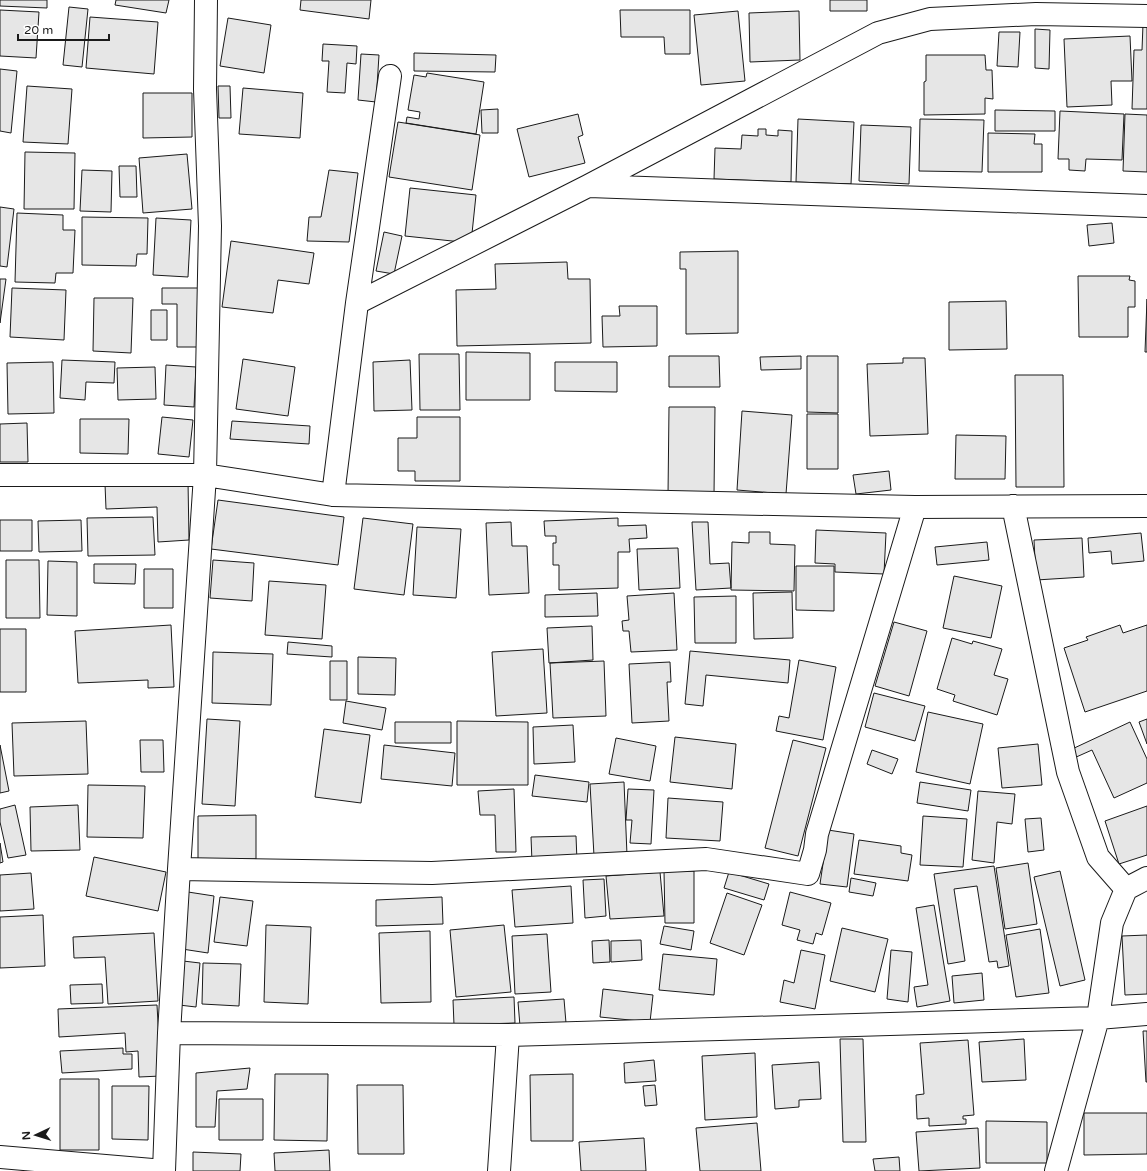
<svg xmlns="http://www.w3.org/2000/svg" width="1147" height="1171" viewBox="0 0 1147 1171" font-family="'Varela Round',sans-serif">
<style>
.building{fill:#e6e6e6;stroke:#1a1a1a}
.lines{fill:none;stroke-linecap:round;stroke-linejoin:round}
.minor-casing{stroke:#1a1a1a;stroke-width:24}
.minor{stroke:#fff;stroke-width:22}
</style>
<rect width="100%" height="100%" fill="#fff"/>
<path class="building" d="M 0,0 L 47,0 L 47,8 L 0,6 Z
M 116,0 L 169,0 L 166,13 L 115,5 Z
M 301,0 L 371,0 L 369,19 L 300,10 Z
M 830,0 L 867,0 L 867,11 L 830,11 Z
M 69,7 L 88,9 L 82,67 L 63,65 Z
M 0,10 L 39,12 L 36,58 L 0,56 Z
M 620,10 L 690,10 L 690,54 L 665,54 L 664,37 L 621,37 Z
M 738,11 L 745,81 L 701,85 L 694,15 Z
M 799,11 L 800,60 L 750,62 L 749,13 Z
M 90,17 L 158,22 L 154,74 L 86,68 Z
M 228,18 L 271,25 L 264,73 L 220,66 Z
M 1143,24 L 1147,24 L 1147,109 L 1132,109 L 1134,50 L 1142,50 Z
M 1035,29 L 1050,30 L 1049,69 L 1035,68 Z
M 999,32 L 1020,32 L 1018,67 L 997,66 Z
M 1130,36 L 1132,81 L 1111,81 L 1112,105 L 1067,107 L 1064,39 Z
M 323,44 L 357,46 L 356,64 L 347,63 L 345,93 L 327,92 L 329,61 L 322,61 Z
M 414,53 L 496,55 L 495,72 L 414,71 Z
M 361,54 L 379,55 L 376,102 L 358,100 Z
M 926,55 L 985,55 L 986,70 L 992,70 L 993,99 L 985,98 L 985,114 L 924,115 L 924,82 L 926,81 Z
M 0,69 L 17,71 L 11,133 L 0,131 Z
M 427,73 L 484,82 L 476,134 L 406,123 L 407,117 L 419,119 L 420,112 L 408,110 L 414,75 L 426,77 Z
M 27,86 L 72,89 L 68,144 L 23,142 Z
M 218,86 L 230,86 L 231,118 L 219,118 Z
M 243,88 L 303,93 L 300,138 L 239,134 Z
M 143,93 L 192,93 L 192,137 L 143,138 Z
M 498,109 L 498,133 L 482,133 L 481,110 Z
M 995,110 L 1055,111 L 1055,131 L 995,131 Z
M 1060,111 L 1124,114 L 1122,160 L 1086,159 L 1085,171 L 1069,170 L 1069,159 L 1058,159 Z
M 578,114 L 583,135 L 578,137 L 585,163 L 529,177 L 517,129 Z
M 1125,114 L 1147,115 L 1147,172 L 1123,171 Z
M 798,119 L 854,122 L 851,184 L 796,182 Z
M 920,119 L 984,120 L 982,172 L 919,171 Z
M 398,122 L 480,135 L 472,190 L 389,177 Z
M 861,125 L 911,127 L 909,184 L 859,181 Z
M 758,129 L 766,129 L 766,135 L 778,136 L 778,130 L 792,131 L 791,182 L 714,179 L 715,148 L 741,149 L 742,135 L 758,136 Z
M 988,133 L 1035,134 L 1034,144 L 1042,144 L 1042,172 L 988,172 Z
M 25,152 L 75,153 L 74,209 L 24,209 Z
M 187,154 L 192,209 L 143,213 L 139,158 Z
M 119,166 L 136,166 L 137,197 L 120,197 Z
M 82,170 L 112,171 L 111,212 L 80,211 Z
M 329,170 L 358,173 L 349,242 L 307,241 L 309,217 L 321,217 Z
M 410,188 L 476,195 L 471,243 L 405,236 Z
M 0,207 L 14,209 L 7,267 L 0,266 Z
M 17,213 L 63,215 L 63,230 L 75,230 L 73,273 L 56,273 L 55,283 L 15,282 Z
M 82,217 L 148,218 L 147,254 L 137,254 L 136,266 L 82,265 Z
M 156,218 L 191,220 L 188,277 L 153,275 Z
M 1112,223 L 1114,243 L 1089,246 L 1087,225 Z
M 384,232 L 402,236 L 394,274 L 376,271 Z
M 231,241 L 314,253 L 309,284 L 278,280 L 273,313 L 222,307 Z
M 738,251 L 738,333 L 686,334 L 686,269 L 680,269 L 680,252 Z
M 567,262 L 568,279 L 590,279 L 591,343 L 457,346 L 456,290 L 496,289 L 495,264 Z
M 1078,276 L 1130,276 L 1129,280 L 1135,281 L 1135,307 L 1128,307 L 1128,337 L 1079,337 Z
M 0,279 L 6,279 L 0,323 Z
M 12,288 L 66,290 L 64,340 L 10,337 Z
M 162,288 L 198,288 L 198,347 L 177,347 L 177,304 L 162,304 Z
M 94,298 L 133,298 L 131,353 L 93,351 Z
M 1147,299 L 1147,352 L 1145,352 Z
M 1006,301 L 1007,349 L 949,350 L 949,302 Z
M 619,306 L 657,306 L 657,346 L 603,347 L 602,316 L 620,316 Z
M 151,310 L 167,310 L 167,340 L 151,340 Z
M 466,352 L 530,353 L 530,400 L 466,400 Z
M 419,354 L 459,354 L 460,410 L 420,410 Z
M 669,356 L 719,356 L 720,387 L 669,387 Z
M 801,356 L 801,369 L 761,370 L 760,357 Z
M 807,356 L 838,356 L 838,413 L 807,412 Z
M 903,358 L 925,358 L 928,434 L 870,436 L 867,364 L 903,363 Z
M 243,359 L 295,367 L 288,416 L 236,409 Z
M 62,360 L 115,362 L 114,383 L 86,382 L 85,400 L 60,398 Z
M 410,360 L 412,410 L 374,411 L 373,362 Z
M 53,362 L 54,413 L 8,414 L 7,363 Z
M 555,362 L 617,362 L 617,392 L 555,391 Z
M 166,365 L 196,367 L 194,407 L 164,405 Z
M 155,367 L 156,399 L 118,400 L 117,368 Z
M 1015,375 L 1063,375 L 1064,487 L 1016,487 Z
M 669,407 L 715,407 L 714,495 L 668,495 Z
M 742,411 L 792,415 L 786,494 L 737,490 Z
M 807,414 L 838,414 L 838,469 L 807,469 Z
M 162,417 L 193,420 L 189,457 L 158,454 Z
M 417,417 L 460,417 L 460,481 L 415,481 L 415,471 L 398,471 L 398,438 L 417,438 Z
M 80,419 L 129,419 L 128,454 L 80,453 Z
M 232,421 L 310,426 L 309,444 L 230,439 Z
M 27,423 L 28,462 L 0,462 L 0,424 Z
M 956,435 L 1006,436 L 1005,479 L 955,479 Z
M 889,471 L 891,490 L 856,494 L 853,475 Z
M 188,481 L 189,540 L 158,542 L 157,507 L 106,509 L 105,484 Z
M 218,500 L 344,517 L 338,565 L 211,549 Z
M 153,517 L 155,555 L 88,556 L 87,518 Z
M 363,518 L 413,524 L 404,595 L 354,589 Z
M 618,518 L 618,526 L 646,525 L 647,538 L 629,539 L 630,552 L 618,552 L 618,588 L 559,590 L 559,565 L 553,565 L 553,543 L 556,543 L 556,536 L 545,536 L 544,521 Z
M 0,520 L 32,520 L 32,551 L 0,551 Z
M 81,520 L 82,551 L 39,552 L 38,521 Z
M 511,522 L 512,546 L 527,546 L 529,593 L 489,595 L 486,523 Z
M 692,522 L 708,522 L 710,564 L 729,563 L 731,588 L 696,590 Z
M 417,527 L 461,529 L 456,598 L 413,595 Z
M 816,530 L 886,533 L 884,574 L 835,572 L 835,564 L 815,563 Z
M 749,532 L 770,532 L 770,544 L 795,545 L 794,591 L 731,590 L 732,542 L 749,543 Z
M 1141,533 L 1144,561 L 1112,564 L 1111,551 L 1089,553 L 1088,538 Z
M 1082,538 L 1084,577 L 1036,580 L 1034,540 Z
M 987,542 L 989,560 L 937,565 L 935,547 Z
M 678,548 L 680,588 L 639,590 L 637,549 Z
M 6,560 L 39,560 L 40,618 L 6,618 Z
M 213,560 L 254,563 L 252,601 L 210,598 Z
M 48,561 L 77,562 L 77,616 L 47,615 Z
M 94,564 L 136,564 L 135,584 L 94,583 Z
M 796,566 L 834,566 L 834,611 L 796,610 Z
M 144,569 L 173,569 L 173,608 L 144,608 Z
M 954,576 L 1002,586 L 991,638 L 943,628 Z
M 269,581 L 326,585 L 322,639 L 265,635 Z
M 792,592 L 793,638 L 754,639 L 753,593 Z
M 597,593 L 598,616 L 545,617 L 545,595 Z
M 674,593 L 677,650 L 631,652 L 629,631 L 623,631 L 622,621 L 629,620 L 627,596 Z
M 736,596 L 736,643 L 695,643 L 694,597 Z
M 894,622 L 927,631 L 909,696 L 875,686 Z
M 171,625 L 174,687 L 148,688 L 148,680 L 78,683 L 75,631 Z
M 1120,625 L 1123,633 L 1147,625 L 1147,691 L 1085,712 L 1064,648 L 1088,640 L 1086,637 Z
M 592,626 L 593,660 L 549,663 L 547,628 Z
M 0,629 L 26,629 L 26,692 L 0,692 Z
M 952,638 L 972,644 L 973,641 L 1002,649 L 994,675 L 1008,679 L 997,715 L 953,701 L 955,695 L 937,689 Z
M 288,642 L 332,646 L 332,657 L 287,654 Z
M 543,649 L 547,713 L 496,716 L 492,652 Z
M 690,651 L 790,660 L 788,683 L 706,675 L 703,706 L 685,704 Z
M 213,652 L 273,654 L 271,705 L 212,703 Z
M 358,657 L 396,658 L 395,695 L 358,694 Z
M 799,660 L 836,667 L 823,740 L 776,731 L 779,716 L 789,718 Z
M 330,661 L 347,661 L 347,700 L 330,700 Z
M 604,661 L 606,716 L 553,718 L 550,663 Z
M 670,662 L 671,682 L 667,682 L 669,721 L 632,723 L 629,664 Z
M 874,693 L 925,706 L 915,741 L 865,727 Z
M 346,701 L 386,708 L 382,730 L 343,723 Z
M 928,712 L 983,724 L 970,784 L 916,772 Z
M 207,719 L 240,721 L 235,806 L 202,804 Z
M 1147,719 L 1147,744 L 1139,722 Z
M 86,721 L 88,774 L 14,776 L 12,723 Z
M 457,721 L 528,722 L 528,785 L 457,785 Z
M 395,722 L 451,722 L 451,743 L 395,743 Z
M 1130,722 L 1147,759 L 1147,783 L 1114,798 L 1092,750 L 1074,758 L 1070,750 Z
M 573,725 L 575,762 L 534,764 L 533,727 Z
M 324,729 L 370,735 L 361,803 L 315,797 Z
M 675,737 L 736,744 L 732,789 L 670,782 Z
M 616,738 L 656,746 L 650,781 L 609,774 Z
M 140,740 L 163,740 L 164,772 L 141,772 Z
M 793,740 L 826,748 L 798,856 L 765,848 Z
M 1038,744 L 1042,785 L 1002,788 L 998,748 Z
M 0,745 L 9,791 L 0,793 Z
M 384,745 L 455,753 L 452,786 L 381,779 Z
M 872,750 L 898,759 L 892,774 L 867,764 Z
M 535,775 L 589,782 L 587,802 L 532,796 Z
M 624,782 L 627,855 L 594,856 L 590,784 Z
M 920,782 L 971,790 L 968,811 L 917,803 Z
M 88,785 L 145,786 L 143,838 L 87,837 Z
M 514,789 L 516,852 L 496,852 L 495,815 L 480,815 L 478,791 Z
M 628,789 L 654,790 L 651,844 L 630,843 L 632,820 L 626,820 Z
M 978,791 L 1015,794 L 1012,824 L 997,822 L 994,863 L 972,860 Z
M 668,798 L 723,802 L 720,841 L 666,838 Z
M 15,805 L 26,855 L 8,858 L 0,822 L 0,809 Z
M 78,805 L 80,850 L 31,851 L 30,807 Z
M 1147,806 L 1147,855 L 1119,864 L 1105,821 Z
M 256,815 L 256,859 L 198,860 L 198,816 Z
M 923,816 L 967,819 L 963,867 L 920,865 Z
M 1041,818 L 1044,850 L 1028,852 L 1025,819 Z
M 828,830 L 854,834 L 847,887 L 820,884 Z
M 576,836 L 577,861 L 532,862 L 531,837 Z
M 859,840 L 901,846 L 901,853 L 912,855 L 908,881 L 854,874 Z
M 0,843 L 3,862 L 0,863 Z
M 94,857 L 166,872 L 158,911 L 86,896 Z
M 1028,863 L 1037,924 L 1005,929 L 996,868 Z
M 994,866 L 1009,966 L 998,968 L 997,961 L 989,962 L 977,886 L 954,889 L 965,961 L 948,964 L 934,874 Z
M 664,871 L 694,871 L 694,923 L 665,923 Z
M 1060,871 L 1085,980 L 1060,986 L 1034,877 Z
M 660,872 L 664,916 L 610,919 L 606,876 Z
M 729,872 L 769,884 L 764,900 L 724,888 Z
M 31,873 L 34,909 L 0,911 L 0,875 Z
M 851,878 L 876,883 L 873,896 L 849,892 Z
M 604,879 L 606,916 L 585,918 L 583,880 Z
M 571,886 L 573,923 L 515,927 L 512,890 Z
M 188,892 L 214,896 L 208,953 L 182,949 Z
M 790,892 L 831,903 L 822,935 L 816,933 L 813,944 L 797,940 L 800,930 L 782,925 Z
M 727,893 L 762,905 L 744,955 L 710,943 Z
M 220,897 L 253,901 L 247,946 L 214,942 Z
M 442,897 L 443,924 L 376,926 L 376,900 Z
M 934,905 L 950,1001 L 917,1007 L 914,987 L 928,985 L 916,908 Z
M 43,915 L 45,966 L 0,968 L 0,917 Z
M 266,925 L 311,927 L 308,1004 L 264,1002 Z
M 504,925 L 511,992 L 456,997 L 450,930 Z
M 664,926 L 694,931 L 691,950 L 660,944 Z
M 842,928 L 888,939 L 875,992 L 830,981 Z
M 1040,929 L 1049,993 L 1016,997 L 1006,935 Z
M 430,931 L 431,1002 L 381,1003 L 379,933 Z
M 154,933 L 158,1001 L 108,1004 L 105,957 L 74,958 L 73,937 Z
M 547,934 L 551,992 L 515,994 L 512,936 Z
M 1147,935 L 1147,994 L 1125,995 L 1122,936 Z
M 609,940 L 610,962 L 593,963 L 592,941 Z
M 641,940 L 642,960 L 611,962 L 611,941 Z
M 801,950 L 825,955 L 815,1009 L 780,1002 L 784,980 L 794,983 Z
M 891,950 L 912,952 L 908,1002 L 887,999 Z
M 663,954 L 717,959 L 714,995 L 659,990 Z
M 183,961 L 200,963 L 196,1007 L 179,1005 Z
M 203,963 L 241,964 L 239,1006 L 202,1004 Z
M 982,973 L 984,1000 L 954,1003 L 952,976 Z
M 102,984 L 103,1003 L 71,1004 L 70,985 Z
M 603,989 L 653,995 L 650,1022 L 600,1017 Z
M 514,997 L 515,1023 L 454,1025 L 453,1000 Z
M 564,999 L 566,1023 L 520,1026 L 518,1002 Z
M 157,1005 L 161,1076 L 139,1077 L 138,1051 L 126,1052 L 125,1033 L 59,1037 L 58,1009 Z
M 1143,1031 L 1147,1031 L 1147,1082 L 1146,1082 Z
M 840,1039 L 863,1039 L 866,1142 L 843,1142 Z
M 1024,1039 L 1026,1080 L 982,1082 L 979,1042 Z
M 968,1040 L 974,1115 L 963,1116 L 963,1119 L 966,1119 L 966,1124 L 929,1126 L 929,1118 L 917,1119 L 916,1095 L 924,1094 L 920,1043 Z
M 123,1048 L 123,1054 L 132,1054 L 132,1069 L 62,1073 L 60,1051 Z
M 755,1053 L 757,1117 L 705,1120 L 702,1056 Z
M 654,1060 L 656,1081 L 625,1083 L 624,1063 Z
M 819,1062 L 821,1099 L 799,1100 L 799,1107 L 775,1109 L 772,1065 Z
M 250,1068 L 247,1089 L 217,1091 L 215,1127 L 196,1127 L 196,1073 Z
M 275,1074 L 328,1074 L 327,1141 L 274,1140 Z
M 573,1074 L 573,1141 L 531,1141 L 530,1075 Z
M 60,1079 L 99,1079 L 99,1150 L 60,1150 Z
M 357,1085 L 403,1085 L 404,1154 L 358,1154 Z
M 655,1085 L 657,1105 L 645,1106 L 643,1086 Z
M 112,1086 L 149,1086 L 148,1140 L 112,1139 Z
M 219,1099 L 263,1099 L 263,1140 L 219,1140 Z
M 1084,1113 L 1147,1113 L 1147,1154 L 1084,1155 Z
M 986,1121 L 1047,1122 L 1047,1163 L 986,1163 Z
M 757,1123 L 761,1171 L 700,1171 L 696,1128 Z
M 978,1128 L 980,1168 L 919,1171 L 916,1132 Z
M 644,1138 L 646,1171 L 581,1171 L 579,1142 Z
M 329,1150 L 330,1171 L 275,1171 L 274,1153 Z
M 193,1152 L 241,1154 L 240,1171 L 193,1171 Z
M 899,1157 L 900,1171 L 875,1171 L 873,1159 Z"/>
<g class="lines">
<defs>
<path id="minor" d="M 589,186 L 1147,206
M 357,303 L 588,186 L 878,33 L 930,19 L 1036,14 L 1147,16
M 0,475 L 205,475 L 333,495 L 915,507 L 1147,506
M 333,495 L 357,303 L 390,76
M 1013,506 L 1068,772 L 1098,857 L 1126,889
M 179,869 L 432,873 L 706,859 L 808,874 L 815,850 L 817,834 L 915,507
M 169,1033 L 508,1035 L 1098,1018 L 1147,1014
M 0,1157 L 164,1171
M 164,1171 L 169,1033 L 179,869 L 205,475 L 210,226 L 205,89 L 206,0
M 499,1171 L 508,1035
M 1056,1171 L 1098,1018 L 1112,923 L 1126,889 L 1147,878"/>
</defs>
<use href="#minor" class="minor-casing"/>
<use href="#minor" class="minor"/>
</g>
<g transform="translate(36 1135) rotate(266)" stroke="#ffffff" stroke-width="3" paint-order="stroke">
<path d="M0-3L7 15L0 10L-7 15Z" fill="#1a1a1a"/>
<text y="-6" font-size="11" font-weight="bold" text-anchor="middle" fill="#1a1a1a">N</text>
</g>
<path d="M18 34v6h91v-6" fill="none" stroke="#1a1a1a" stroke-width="2"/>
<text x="24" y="34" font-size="12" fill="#1a1a1a" stroke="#ffffff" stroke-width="3" paint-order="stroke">20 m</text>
</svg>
